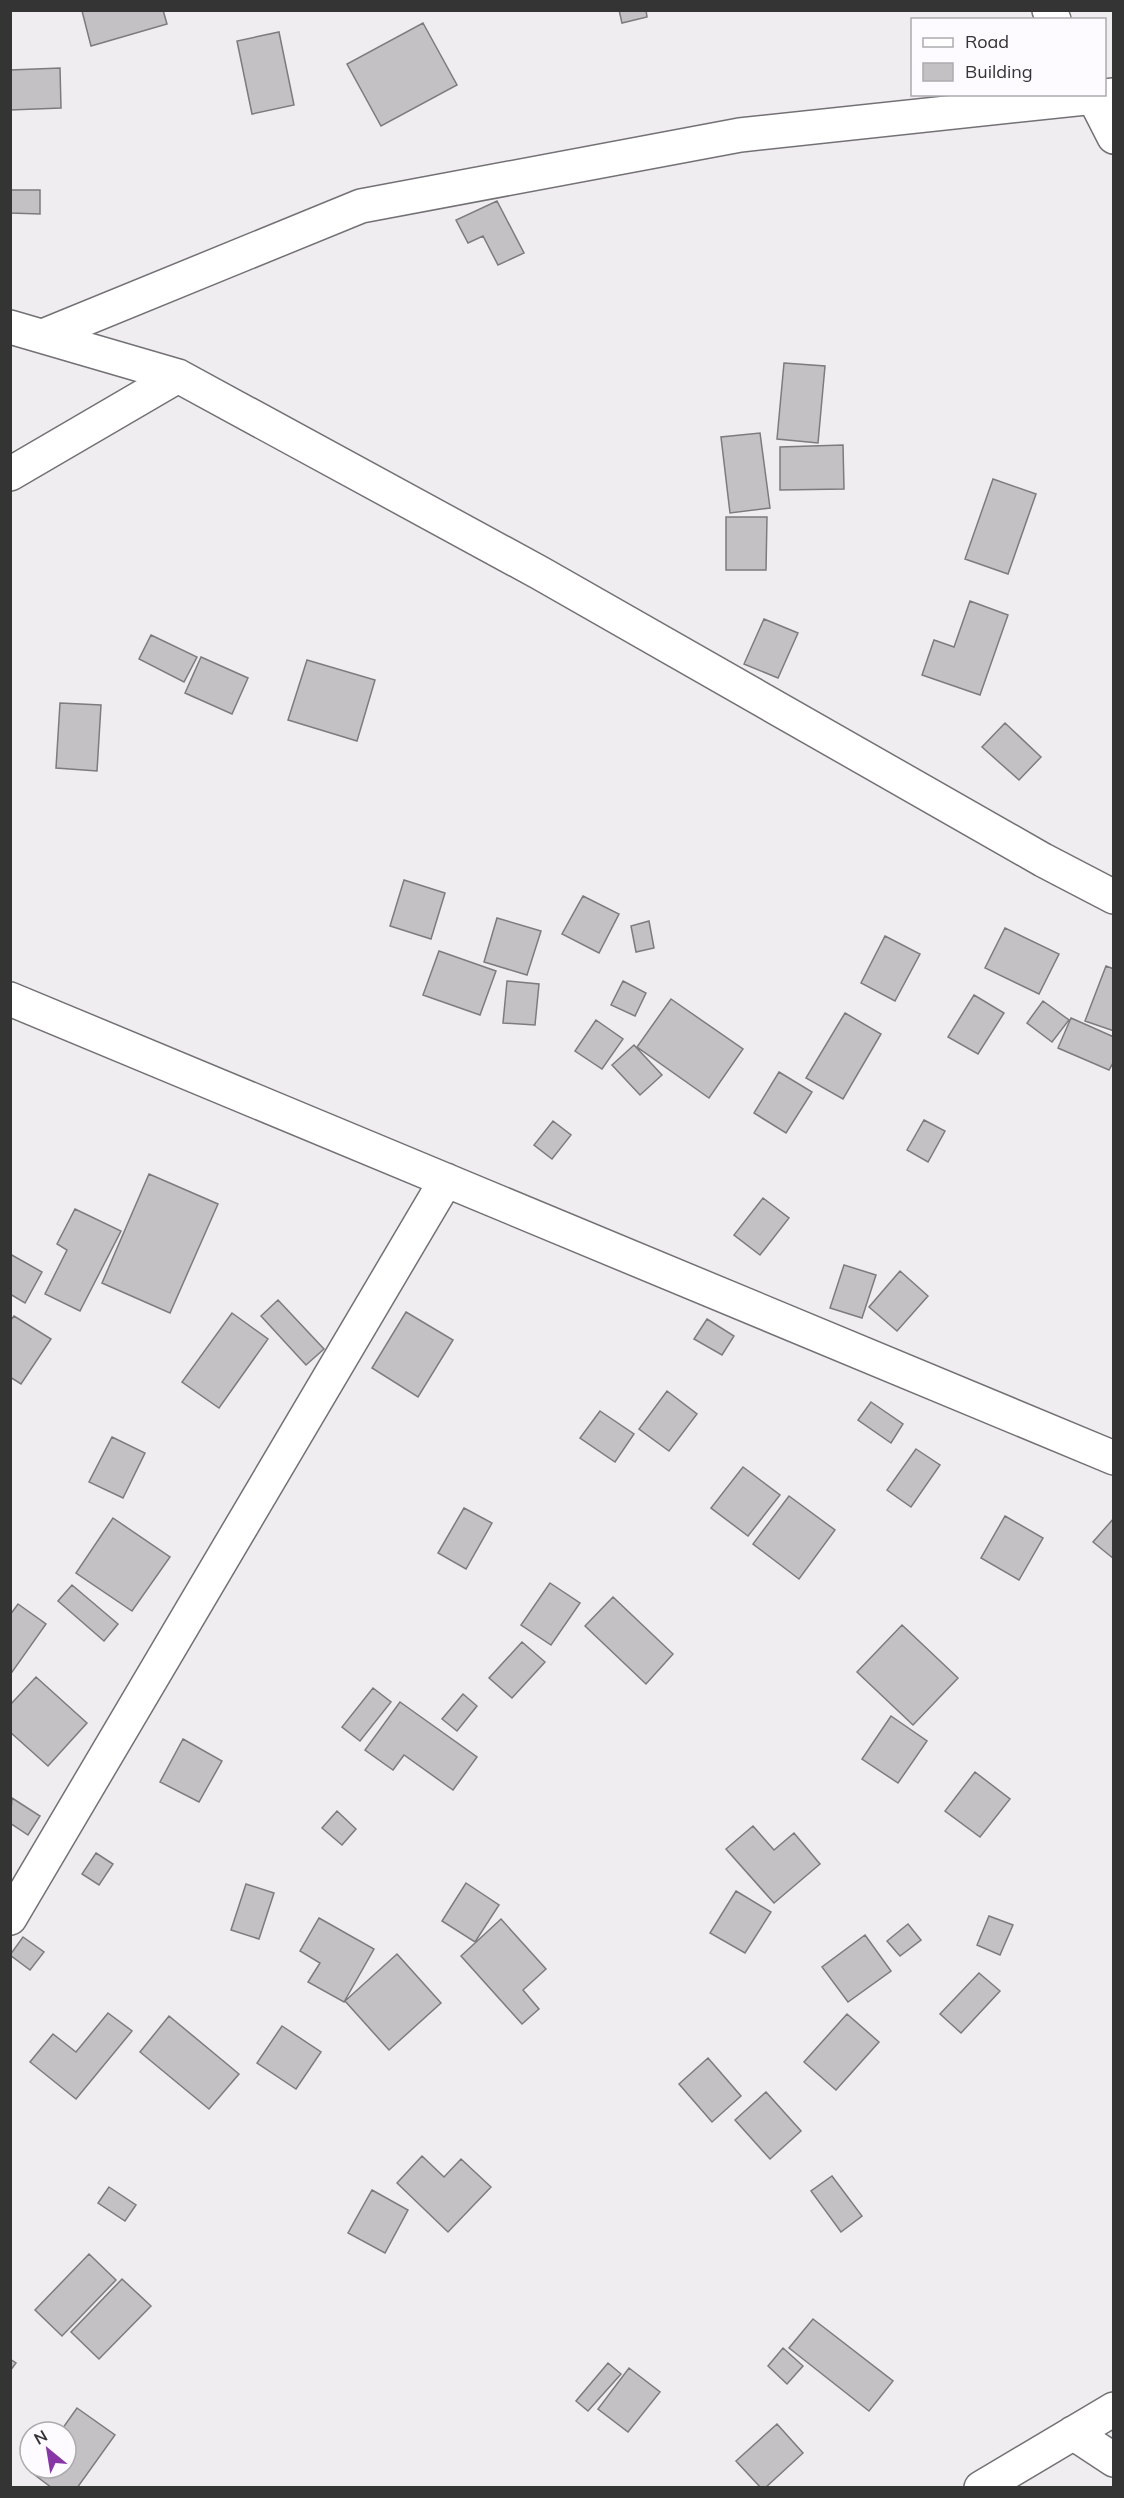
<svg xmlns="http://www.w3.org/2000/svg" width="1124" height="2498" viewBox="0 0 1124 2498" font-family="Mulish,sans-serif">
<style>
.building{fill:#c4c1c5;stroke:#7d7b7e;stroke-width:1.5}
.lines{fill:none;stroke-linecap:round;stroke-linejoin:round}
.minor-casing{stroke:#737175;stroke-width:36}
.minor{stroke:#fff;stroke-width:33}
</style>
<rect width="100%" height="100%" fill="#f0edf1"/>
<path class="building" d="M 163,10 L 167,24 L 91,46 L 82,11 Z
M 619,10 L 646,10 L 647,17 L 622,23 Z
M 423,23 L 457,85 L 381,126 L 347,64 Z
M 279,32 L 294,105 L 252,114 L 237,41 Z
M 60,68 L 61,108 L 10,110 L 10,70 Z
M 10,190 L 40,190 L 40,214 L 10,213 Z
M 497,201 L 524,253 L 498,265 L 483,236 L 468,243 L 456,220 Z
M 784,363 L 825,366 L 818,443 L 777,439 Z
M 760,433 L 770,508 L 730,513 L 721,437 Z
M 843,445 L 844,489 L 780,490 L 780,447 Z
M 993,479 L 1036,494 L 1008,574 L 965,559 Z
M 726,517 L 767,517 L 766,570 L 726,570 Z
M 970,601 L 1008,615 L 980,695 L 922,675 L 934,640 L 954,647 Z
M 764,619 L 798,633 L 778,678 L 744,664 Z
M 151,635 L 197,657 L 184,682 L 139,659 Z
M 201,657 L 248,678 L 232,714 L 185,693 Z
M 307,660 L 375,680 L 357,741 L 288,720 Z
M 60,703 L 101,705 L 97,771 L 56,768 Z
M 1005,723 L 1041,757 L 1019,780 L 982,747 Z
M 404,880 L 445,893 L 431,939 L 390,926 Z
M 583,896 L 619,914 L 599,953 L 562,934 Z
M 497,918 L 541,931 L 527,975 L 484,962 Z
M 649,921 L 654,948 L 636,952 L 631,926 Z
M 1005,928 L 1059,954 L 1039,994 L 985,968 Z
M 885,936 L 920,954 L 895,1001 L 861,983 Z
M 439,951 L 496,971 L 480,1015 L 423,995 Z
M 1106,966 L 1114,969 L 1114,1031 L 1085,1021 Z
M 507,981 L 539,984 L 535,1025 L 503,1023 Z
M 623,981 L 646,993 L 635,1016 L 611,1005 Z
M 974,995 L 1004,1013 L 978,1054 L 948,1037 Z
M 671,999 L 743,1049 L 709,1098 L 637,1047 Z
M 1043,1001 L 1069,1020 L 1052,1042 L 1027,1023 Z
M 845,1013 L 881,1034 L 843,1099 L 806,1078 Z
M 1071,1018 L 1114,1037 L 1114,1061 L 1109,1070 L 1058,1048 Z
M 596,1020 L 623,1039 L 602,1069 L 575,1051 Z
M 634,1045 L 662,1075 L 640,1095 L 612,1065 Z
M 779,1072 L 812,1092 L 786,1133 L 754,1113 Z
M 924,1120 L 945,1131 L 928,1162 L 907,1150 Z
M 553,1121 L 571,1135 L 552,1159 L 534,1145 Z
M 149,1174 L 218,1204 L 170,1313 L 102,1283 Z
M 763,1198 L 789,1218 L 760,1255 L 734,1235 Z
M 75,1209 L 121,1231 L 80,1311 L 45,1294 L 67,1250 L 57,1244 Z
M 10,1254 L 42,1272 L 25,1303 L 10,1294 Z
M 844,1265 L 876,1275 L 862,1318 L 830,1308 Z
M 900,1271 L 928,1296 L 897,1331 L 869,1307 Z
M 278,1300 L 324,1349 L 306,1365 L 261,1316 Z
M 406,1312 L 453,1340 L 418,1397 L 372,1368 Z
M 232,1313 L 268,1339 L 219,1408 L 182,1382 Z
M 14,1316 L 51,1339 L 21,1384 L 10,1377 L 10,1321 Z
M 707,1319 L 734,1336 L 722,1355 L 694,1339 Z
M 667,1391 L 697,1414 L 669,1451 L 639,1429 Z
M 871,1402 L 903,1424 L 891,1443 L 858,1420 Z
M 600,1411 L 634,1434 L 615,1462 L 580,1438 Z
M 112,1437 L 145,1453 L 123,1498 L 89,1482 Z
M 916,1449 L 940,1465 L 911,1507 L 887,1490 Z
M 743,1467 L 780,1495 L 748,1536 L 711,1508 Z
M 789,1496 L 835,1530 L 799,1579 L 753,1544 Z
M 464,1508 L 492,1523 L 466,1569 L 438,1553 Z
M 1005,1516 L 1043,1538 L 1019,1580 L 981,1558 Z
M 113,1518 L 170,1557 L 132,1611 L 76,1573 Z
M 1114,1518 L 1114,1559 L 1093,1542 Z
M 550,1583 L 580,1603 L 551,1645 L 521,1625 Z
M 72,1585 L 118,1624 L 104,1641 L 58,1601 Z
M 613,1597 L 673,1654 L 646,1684 L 585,1626 Z
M 18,1604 L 46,1624 L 10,1675 L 10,1615 Z
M 902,1625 L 958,1678 L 913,1725 L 857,1672 Z
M 522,1642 L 545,1662 L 512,1698 L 489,1678 Z
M 36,1677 L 87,1723 L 48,1766 L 10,1732 L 10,1705 Z
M 373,1688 L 391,1702 L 360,1741 L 342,1727 Z
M 463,1694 L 477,1706 L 457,1731 L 442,1719 Z
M 400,1702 L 477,1757 L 453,1790 L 404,1755 L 393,1770 L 365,1750 Z
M 891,1716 L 927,1741 L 898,1783 L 862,1759 Z
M 183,1739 L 222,1761 L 199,1802 L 160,1782 Z
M 975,1772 L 1010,1799 L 980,1837 L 945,1811 Z
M 12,1798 L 40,1816 L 28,1835 L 10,1823 Z
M 337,1811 L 356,1829 L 342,1845 L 322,1828 Z
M 753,1826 L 774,1850 L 794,1833 L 820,1864 L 774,1903 L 726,1849 Z
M 96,1853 L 113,1864 L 99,1885 L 82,1874 Z
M 466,1883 L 499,1905 L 475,1942 L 442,1921 Z
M 246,1884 L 274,1893 L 259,1939 L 231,1930 Z
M 736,1891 L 771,1912 L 745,1953 L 710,1933 Z
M 989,1916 L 1013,1925 L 1000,1955 L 977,1945 Z
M 319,1918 L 374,1949 L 344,2002 L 308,1982 L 320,1963 L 300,1951 Z
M 501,1919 L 546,1969 L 523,1990 L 539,2009 L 522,2024 L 461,1956 Z
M 908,1924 L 921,1940 L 900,1956 L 887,1941 Z
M 865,1935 L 891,1971 L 848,2002 L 822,1967 Z
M 23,1937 L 44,1952 L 30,1970 L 10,1955 Z
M 397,1954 L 441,2003 L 389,2050 L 345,2001 Z
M 979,1973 L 1000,1991 L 961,2033 L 940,2014 Z
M 108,2013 L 132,2031 L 76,2099 L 30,2062 L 53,2034 L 76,2052 Z
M 847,2014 L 879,2042 L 836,2090 L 804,2062 Z
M 169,2016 L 239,2074 L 209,2109 L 140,2052 Z
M 282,2026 L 321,2052 L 296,2089 L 257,2063 Z
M 708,2058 L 741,2096 L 712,2122 L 679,2084 Z
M 766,2092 L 801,2131 L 770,2159 L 735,2120 Z
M 422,2156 L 444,2177 L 461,2159 L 491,2187 L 448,2232 L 397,2183 Z
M 832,2176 L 862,2216 L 841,2232 L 811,2191 Z
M 109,2187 L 136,2205 L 125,2221 L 98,2203 Z
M 372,2190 L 408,2210 L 385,2253 L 348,2233 Z
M 89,2254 L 116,2280 L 62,2336 L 35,2310 Z
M 122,2279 L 151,2306 L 99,2359 L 71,2332 Z
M 813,2319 L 893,2381 L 869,2411 L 789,2348 Z
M 783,2348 L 803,2366 L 787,2384 L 768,2366 Z
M 10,2359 L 16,2363 L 10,2371 Z
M 608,2363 L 621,2374 L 588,2411 L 576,2401 Z
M 629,2368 L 660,2392 L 628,2432 L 598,2409 Z
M 77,2408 L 115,2435 L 77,2488 L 52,2488 L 31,2472 L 34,2468 L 66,2468 L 66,2432 L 60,2432 Z
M 777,2424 L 803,2453 L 765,2488 L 761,2488 L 736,2461 Z"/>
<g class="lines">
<defs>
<path id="minor" d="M 1049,10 L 1054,20
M 1092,94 L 1114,137
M 10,327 L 178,376 L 540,573 L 1043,860 L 1114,897
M 43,336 L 361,206 L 740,135 L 1114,95
M 10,474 L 178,376
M 10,999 L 1114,1458
M 10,1918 L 446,1180
M 1073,2433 L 1114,2460
M 981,2488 L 1114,2409"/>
</defs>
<use href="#minor" class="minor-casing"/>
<use href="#minor" class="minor"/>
</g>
<rect width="1124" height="2498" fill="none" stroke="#353435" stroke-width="24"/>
<rect x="911" y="18" width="195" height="78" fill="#fdfbff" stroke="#adabae" stroke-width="1.5"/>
<rect x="923" y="38" width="30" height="9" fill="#ffffff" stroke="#adabae" stroke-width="1.5"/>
<text x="965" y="48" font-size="18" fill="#353435">Road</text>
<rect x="923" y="63" width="30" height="18" fill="#c4c1c5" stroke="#adabae" stroke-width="1.5"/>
<text x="965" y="78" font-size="18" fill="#353435">Building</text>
<g transform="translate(48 2450) rotate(330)"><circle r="28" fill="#fdfbff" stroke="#adabae" stroke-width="1.5"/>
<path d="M0-4.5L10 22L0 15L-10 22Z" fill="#8736a5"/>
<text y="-9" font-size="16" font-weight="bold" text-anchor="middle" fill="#353435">N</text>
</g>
</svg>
